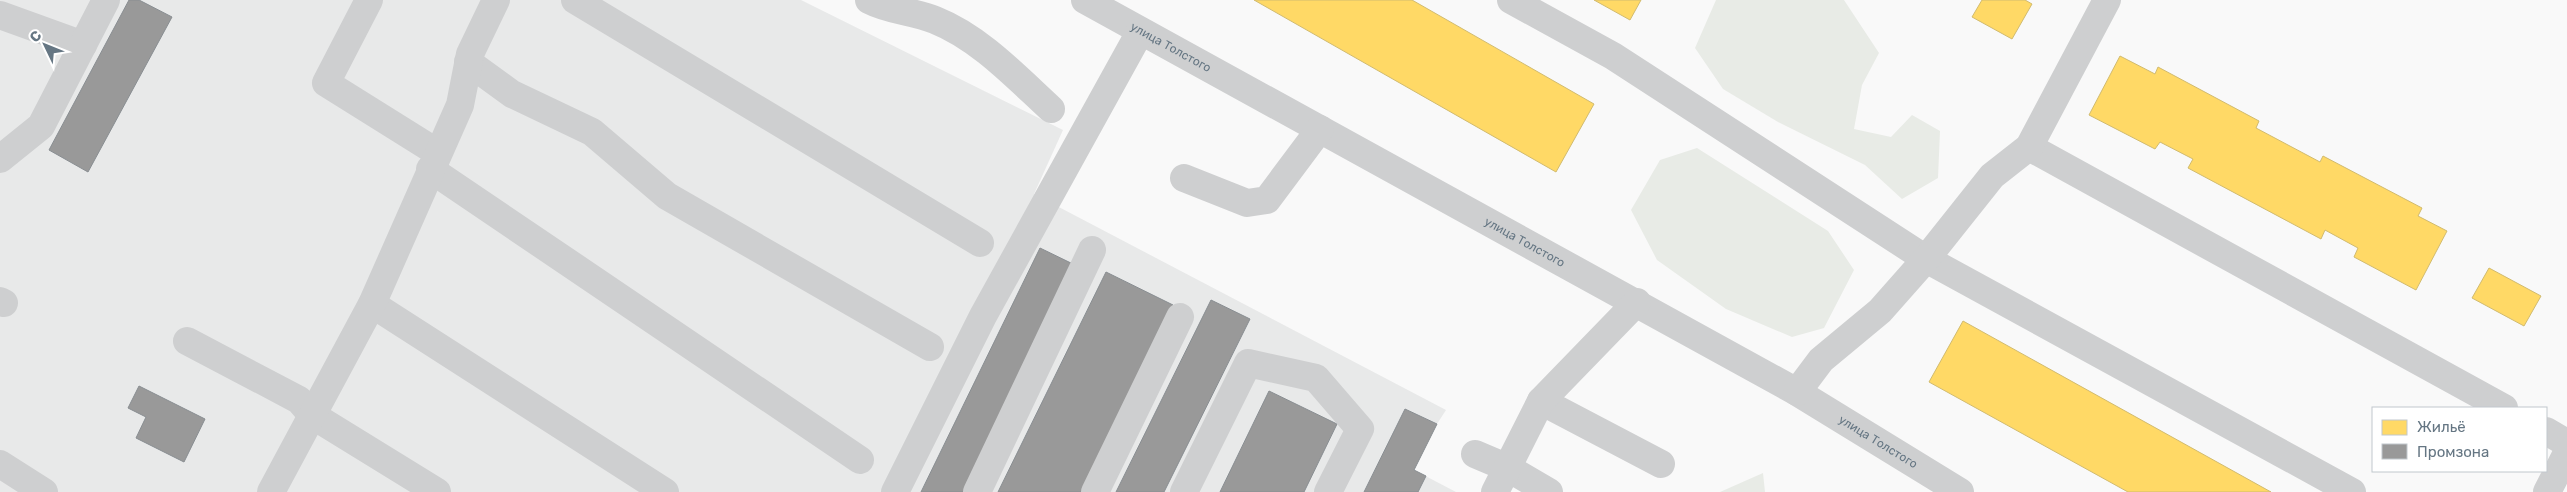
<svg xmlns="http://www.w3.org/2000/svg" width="2567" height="492" viewBox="0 0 2567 492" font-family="Rubik,sans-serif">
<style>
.built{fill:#e8e9e9}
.green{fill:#e8ebe6}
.homes{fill:#ffd966;stroke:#d1bb6f}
.industry{fill:#999;stroke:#898e92}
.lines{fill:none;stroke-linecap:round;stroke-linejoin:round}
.minor{stroke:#cecfd0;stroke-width:28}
.labels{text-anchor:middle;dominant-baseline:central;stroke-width:5;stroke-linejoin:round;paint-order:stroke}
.street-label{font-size:12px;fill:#657683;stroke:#fff}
</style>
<rect width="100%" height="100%" fill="#f9f9f9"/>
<path class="built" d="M 0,0 L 801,0 L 1063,130 L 1034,194 L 1446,410 L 1437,424 L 1414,470 L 1456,492 L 0,492 Z"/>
<path class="green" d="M 1716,0 L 1844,0 L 1879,53 L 1862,85 L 1854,129 L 1891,137 L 1912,115 L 1940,131 L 1938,178 L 1902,199 L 1865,165 L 1778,122 L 1723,89 L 1695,48 Z
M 1697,148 L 1828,231 L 1854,270 L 1824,328 L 1792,337 L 1726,309 L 1657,260 L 1631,210 L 1660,160 Z
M 1763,473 L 1765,492 L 1720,492 Z"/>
<path class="homes" d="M 1254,0 L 1412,0 L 1594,104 L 1556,172 Z
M 1594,0 L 1641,0 L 1630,20 Z
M 1982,0 L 2025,0 L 2032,4 L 2012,39 L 1972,17 Z
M 2120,56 L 2155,74 L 2158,67 L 2259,121 L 2256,128 L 2320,162 L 2323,156 L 2422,208 L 2418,216 L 2447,231 L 2416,290 L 2354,257 L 2358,248 L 2325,230 L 2321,239 L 2188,168 L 2193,159 L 2160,142 L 2155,149 L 2089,115 Z
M 2489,268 L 2541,296 L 2524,326 L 2472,298 Z
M 1963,321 L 2271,492 L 2128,492 L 1929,382 Z"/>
<path class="industry" d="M 129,0 L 139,0 L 172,17 L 88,172 L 49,150 Z
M 1040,248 L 1075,265 L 965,492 L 921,492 Z
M 1106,272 L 1173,305 L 1082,492 L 998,492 Z
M 1211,300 L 1250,319 L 1164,492 L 1116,492 Z
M 139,386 L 205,419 L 184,462 L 136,438 L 146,417 L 128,408 Z
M 1269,391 L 1337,424 L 1304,492 L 1220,492 Z
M 1405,409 L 1437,424 L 1414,470 L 1426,476 L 1418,492 L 1364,492 Z"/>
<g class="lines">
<g class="minor">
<path d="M 369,0 L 326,83 L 438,153"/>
<path d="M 575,0 L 980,243"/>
<path d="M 869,0 C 890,11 913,11 935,20 C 980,38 1016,77 1051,109"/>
<path id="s1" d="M 1085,0 L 1797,392 L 1960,492"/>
<path d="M 1511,0 L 1613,56 L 1926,259 L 2352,492"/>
<path d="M 0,15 L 83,45"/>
<path d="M 468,62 L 512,94 L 592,132 L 667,196 L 930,347"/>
<path d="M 2029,147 L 2504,408"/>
<path d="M 0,159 L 41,126 L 106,0"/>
<path d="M 430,169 L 860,460"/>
<path d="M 1184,178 L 1247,203 L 1267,200 L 1320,129"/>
<path d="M 0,301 L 4,303"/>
<path d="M 372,304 L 665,492"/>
<path d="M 187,341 L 299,400 L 312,415 L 437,492"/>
<path d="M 1797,392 L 1821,360 L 1880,311 L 1926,259 L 1992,176 L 2029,147 L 2107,0"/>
<path d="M 1541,401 L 1661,464"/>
<path d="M 2546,431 L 2567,443"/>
<path d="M 1475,454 L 1508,468 L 1549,492"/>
<path d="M 0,464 L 44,492"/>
<path d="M 271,492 L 372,304 L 460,105 L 470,54 L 496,0"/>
<path d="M 895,492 L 983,316 L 1140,32"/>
<path d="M 977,492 L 1092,250"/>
<path d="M 1095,492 L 1180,317"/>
<path d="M 1184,492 L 1248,363 L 1316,378 L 1360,429 L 1328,492"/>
<path d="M 1495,492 L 1541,401 L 1637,302"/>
<path d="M 2547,492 L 2567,453"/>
</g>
</g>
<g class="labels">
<g class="street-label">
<text stroke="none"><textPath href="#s1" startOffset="98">улица Толстого</textPath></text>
<text stroke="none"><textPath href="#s1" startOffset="502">улица Толстого</textPath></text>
<text stroke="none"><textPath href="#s1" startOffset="908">улица Толстого</textPath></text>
</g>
</g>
<rect x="2372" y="407" width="175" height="65" fill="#ffffff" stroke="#c1c8cd"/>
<rect x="2382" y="420" width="25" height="15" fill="#ffd966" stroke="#c1c8cd"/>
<text x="2417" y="432" font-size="15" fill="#657683">Жильё</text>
<rect x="2382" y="444" width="25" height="15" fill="#999999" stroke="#c1c8cd"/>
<text x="2417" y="457" font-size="15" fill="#657683">Промзона</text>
<g transform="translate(45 45) rotate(313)" stroke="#ffffff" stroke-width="4" paint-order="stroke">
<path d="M0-4L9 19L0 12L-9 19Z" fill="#657683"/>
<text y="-8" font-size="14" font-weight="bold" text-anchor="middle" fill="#657683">С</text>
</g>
</svg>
